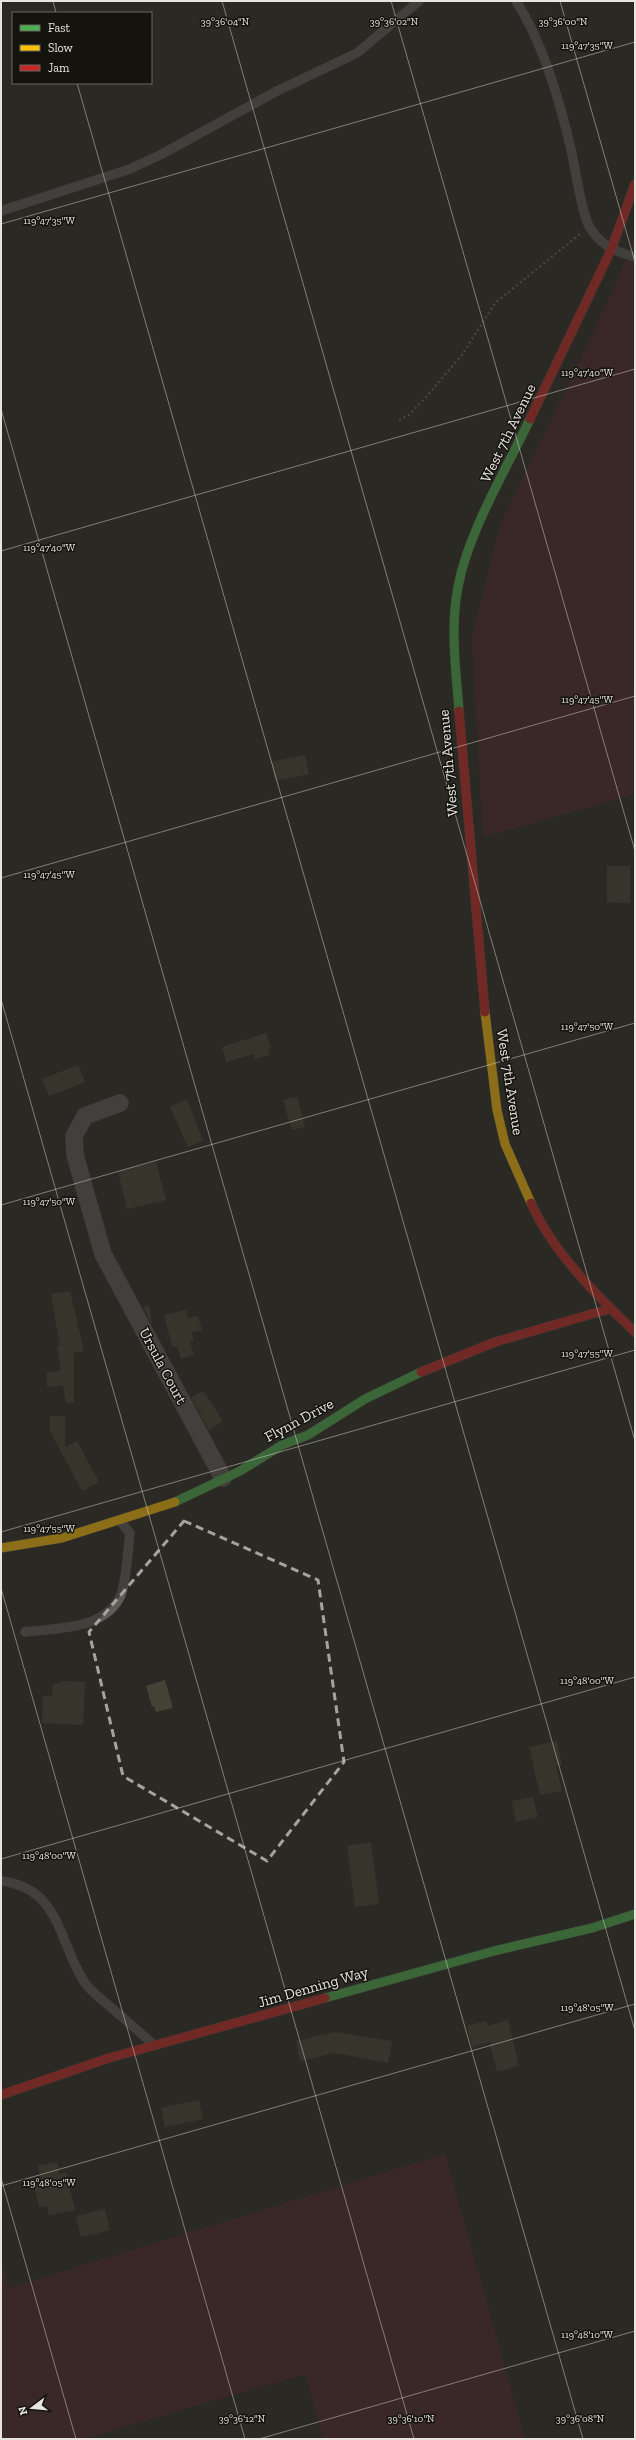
<svg xmlns="http://www.w3.org/2000/svg" width="636" height="2440" viewBox="0 0 636 2440" font-family="'Zilla Slab',serif">
<style>
.green{fill:#4b2727}
.building{fill:#424336}
.lines{fill:none;stroke-linecap:round;stroke-linejoin:round}
.lane-casing{stroke:#464440;stroke-width:10}
.street-casing{stroke:#464440;stroke-width:18}
.fast-casing{stroke:#464440;stroke-width:10}
.slow-casing{stroke:#464440;stroke-width:10}
.jam-casing{stroke:#464440;stroke-width:10}
.path{stroke:#65635f;stroke-width:2.5;stroke-dasharray:2 3;stroke-linecap:butt}
.lane{stroke:#5e5c59;stroke-width:9}
.street{stroke:#5e5c59;stroke-width:17}
.fast{stroke:#4caf50;stroke-width:9}
.slow{stroke:#ffc107;stroke-width:9}
.jam{stroke:#c62828;stroke-width:9}
.marked{fill:none;stroke:#a6a39d;stroke-width:3;stroke-dasharray:8 5;stroke-linejoin:round}
.ticks{fill:none;stroke:#e8e5de;stroke-width:1;stroke-opacity:0.45}
.labels{text-anchor:middle;dominant-baseline:central;stroke-width:3;stroke-linejoin:round;paint-order:stroke}
.street-label{font-size:15px;fill:#e8e5de;stroke:#15130e}
.ticks-label{font-size:10px;text-anchor:middle;fill:#e8e5de;stroke:#15130e;stroke-width:3;stroke-linejoin:round;paint-order:stroke}
</style>
<rect width="100%" height="100%" fill="#2c2924"/>
<path class="green" d="M 635,234 L 635,794 L 483,837 L 472,638 L 500,526 L 615,287 Z
M 445,2154 L 525,2439 L 324,2439 L 305,2374 L 83,2439 L 1,2439 L 1,2262 L 9,2288 Z"/>
<path class="building" d="M 305,755 L 309,774 L 275,781 L 271,762 Z
M 607,866 L 630,866 L 630,903 L 607,902 Z
M 266,1033 L 271,1048 L 268,1049 L 270,1055 L 255,1059 L 253,1054 L 226,1062 L 222,1047 Z
M 78,1065 L 85,1082 L 49,1096 L 42,1079 Z
M 297,1097 L 305,1127 L 292,1130 L 283,1100 Z
M 187,1099 L 203,1141 L 188,1147 L 170,1107 Z
M 156,1162 L 166,1200 L 127,1209 L 118,1171 Z
M 70,1291 L 84,1351 L 74,1353 L 74,1402 L 66,1403 L 63,1386 L 47,1387 L 47,1372 L 61,1371 L 57,1347 L 60,1346 L 51,1294 Z
M 149,1305 L 152,1323 L 151,1323 L 143,1307 Z
M 186,1310 L 188,1318 L 198,1316 L 202,1330 L 192,1332 L 194,1341 L 190,1342 L 194,1355 L 181,1359 L 177,1346 L 172,1347 L 164,1315 Z
M 203,1391 L 223,1421 L 209,1430 L 191,1398 Z
M 50,1416 L 65,1416 L 65,1447 L 77,1441 L 99,1482 L 82,1491 L 50,1431 Z
M 165,1680 L 173,1708 L 156,1712 L 154,1706 L 152,1707 L 146,1686 Z
M 60,1681 L 85,1682 L 83,1725 L 42,1723 L 43,1696 L 52,1697 L 53,1683 L 60,1684 Z
M 557,1741 L 562,1765 L 556,1766 L 562,1791 L 540,1795 L 529,1747 Z
M 533,1797 L 538,1817 L 516,1822 L 512,1801 Z
M 371,1842 L 379,1904 L 355,1907 L 347,1846 Z
M 508,2020 L 519,2066 L 497,2072 L 489,2042 L 472,2047 L 467,2026 L 486,2021 L 487,2026 Z
M 335,2032 L 392,2041 L 388,2063 L 335,2053 L 300,2061 L 296,2041 Z
M 199,2100 L 203,2119 L 165,2127 L 161,2108 Z
M 57,2162 L 59,2174 L 66,2172 L 75,2210 L 49,2215 L 47,2206 L 39,2207 L 33,2180 L 41,2179 L 38,2166 Z
M 105,2209 L 110,2230 L 81,2237 L 76,2216 Z"/>
<g class="lines">
<defs>
<path id="lane" d="M 516,1 C 544,44 561,105 572,154 C 576,173 581,210 589,226 C 601,246 614,251 635,257
M 1,211 L 130,169 L 162,154 L 277,91 L 357,53 L 419,1
M 25,1632 C 56,1628 101,1630 119,1599 C 126,1588 128,1547 130,1533 L 120,1521
M 1,1881 C 61,1888 58,1942 85,1983 C 93,1994 104,2001 114,2010 C 127,2021 140,2033 153,2044"/>
<path id="street" d="M 120,1103 L 85,1116 L 74,1136 L 75,1155 L 103,1254 L 223,1478"/>
<path id="fast" d="M 459,711 C 456,670 450,628 458,587 C 468,532 506,470 530,419
M 175,1502 L 240,1471 L 282,1445 L 308,1435 L 365,1399 L 421,1372
M 325,1998 L 494,1951 L 592,1928 L 635,1914"/>
<path id="slow" d="M 485,1012 L 497,1110 L 505,1144 L 531,1203
M 1,1548 L 62,1538 L 175,1502"/>
<path id="jam" d="M 530,419 L 611,250 L 635,184
M 459,711 L 485,1012
M 531,1203 C 552,1251 598,1297 635,1332
M 421,1372 L 495,1342 L 609,1309
M 1,2095 L 109,2058 L 325,1998"/>
</defs>
<use href="#lane" class="lane-casing"/>
<use href="#street" class="street-casing"/>
<use href="#fast" class="fast-casing"/>
<use href="#slow" class="slow-casing"/>
<use href="#jam" class="jam-casing"/>
<path class="path" d="M 399,420 L 409,415 L 426,397 L 462,355 L 495,303 L 580,234"/>
<use href="#lane" class="lane"/>
<use href="#street" class="street"/>
<use href="#fast" class="fast"/>
<use href="#slow" class="slow"/>
<use href="#jam" class="jam"/>
</g>
<path d="M0 0H636V2440H0ZM 184,1521 L 318,1580 L 344,1762 L 267,1861 L 123,1776 L 89,1632 Z" fill="#2c2924" fill-opacity=".55" fill-rule="evenodd"/>
<path class="marked" d="M 184,1521 L 318,1580 L 344,1762 L 267,1861 L 123,1776 L 89,1632 Z"/>
<path class="ticks" d="M 53,1 L 56,13M 222,1 L 635,1441M 391,1 L 635,851M 560,1 L 635,262M 77,83 L 635,2031M 1,224 L 635,42M 1,409 L 583,2439M 1,551 L 635,369M 1,878 L 635,696M 1,999 L 414,2439M 1,1205 L 635,1023M 1,1532 L 635,1350M 1,1588 L 245,2439M 1,1859 L 635,1677M 1,2178 L 76,2439M 1,2186 L 635,2004M 259,2439 L 635,2331"/>
<g class="labels">
<g class="street-label">
<text transform="translate(508 433) rotate(-64)">West 7th Avenue</text>
<text transform="translate(448 763) rotate(-95)">West 7th Avenue</text>
<text transform="translate(510 1082) rotate(81)">West 7th Avenue</text>
<text transform="translate(163 1366) rotate(62)">Ursula Court</text>
<text transform="translate(299 1420) rotate(-28)">Flynn Drive</text>
<text transform="translate(313 1987) rotate(-16)">Jim Denning Way</text>
</g>
</g>
<g class="ticks-label">
<text x="225" y="25">39°36'04"N</text>
<text x="394" y="25">39°36'02"N</text>
<text x="563" y="25">39°36'00"N</text>
<text x="587" y="49">119°47'35"W</text>
<text x="49" y="224">119°47'35"W</text>
<text x="587" y="376">119°47'40"W</text>
<text x="49" y="551">119°47'40"W</text>
<text x="587" y="703">119°47'45"W</text>
<text x="49" y="878">119°47'45"W</text>
<text x="587" y="1030">119°47'50"W</text>
<text x="49" y="1205">119°47'50"W</text>
<text x="587" y="1357">119°47'55"W</text>
<text x="49" y="1532">119°47'55"W</text>
<text x="587" y="1684">119°48'00"W</text>
<text x="49" y="1859">119°48'00"W</text>
<text x="587" y="2011">119°48'05"W</text>
<text x="49" y="2186">119°48'05"W</text>
<text x="587" y="2338">119°48'10"W</text>
<text x="242" y="2422">39°36'12"N</text>
<text x="411" y="2422">39°36'10"N</text>
<text x="580" y="2422">39°36'08"N</text>
</g>
<rect width="636" height="2440" fill="none" stroke="#e8e5de" stroke-width="4"/>
<rect x="12" y="12" width="140" height="72" fill="#15130e" stroke="#696761"/>
<rect x="20" y="25" width="20" height="6" fill="#4caf50" stroke="#696761"/>
<text x="48" y="32" font-size="12" fill="#e8e5de">Fast</text>
<rect x="20" y="45" width="20" height="6" fill="#ffc107" stroke="#696761"/>
<text x="48" y="52" font-size="12" fill="#e8e5de">Slow</text>
<rect x="20" y="65" width="20" height="6" fill="#c62828" stroke="#696761"/>
<text x="48" y="72" font-size="12" fill="#e8e5de">Jam</text>
<g transform="translate(32 2408) rotate(254)" stroke="#15130e" stroke-width="3" paint-order="stroke">
<path d="M0-3L7 15L0 10L-7 15Z" fill="#e8e5de"/>
<text y="-6" font-size="11" font-weight="bold" text-anchor="middle" fill="#e8e5de">N</text>
</g>
</svg>
